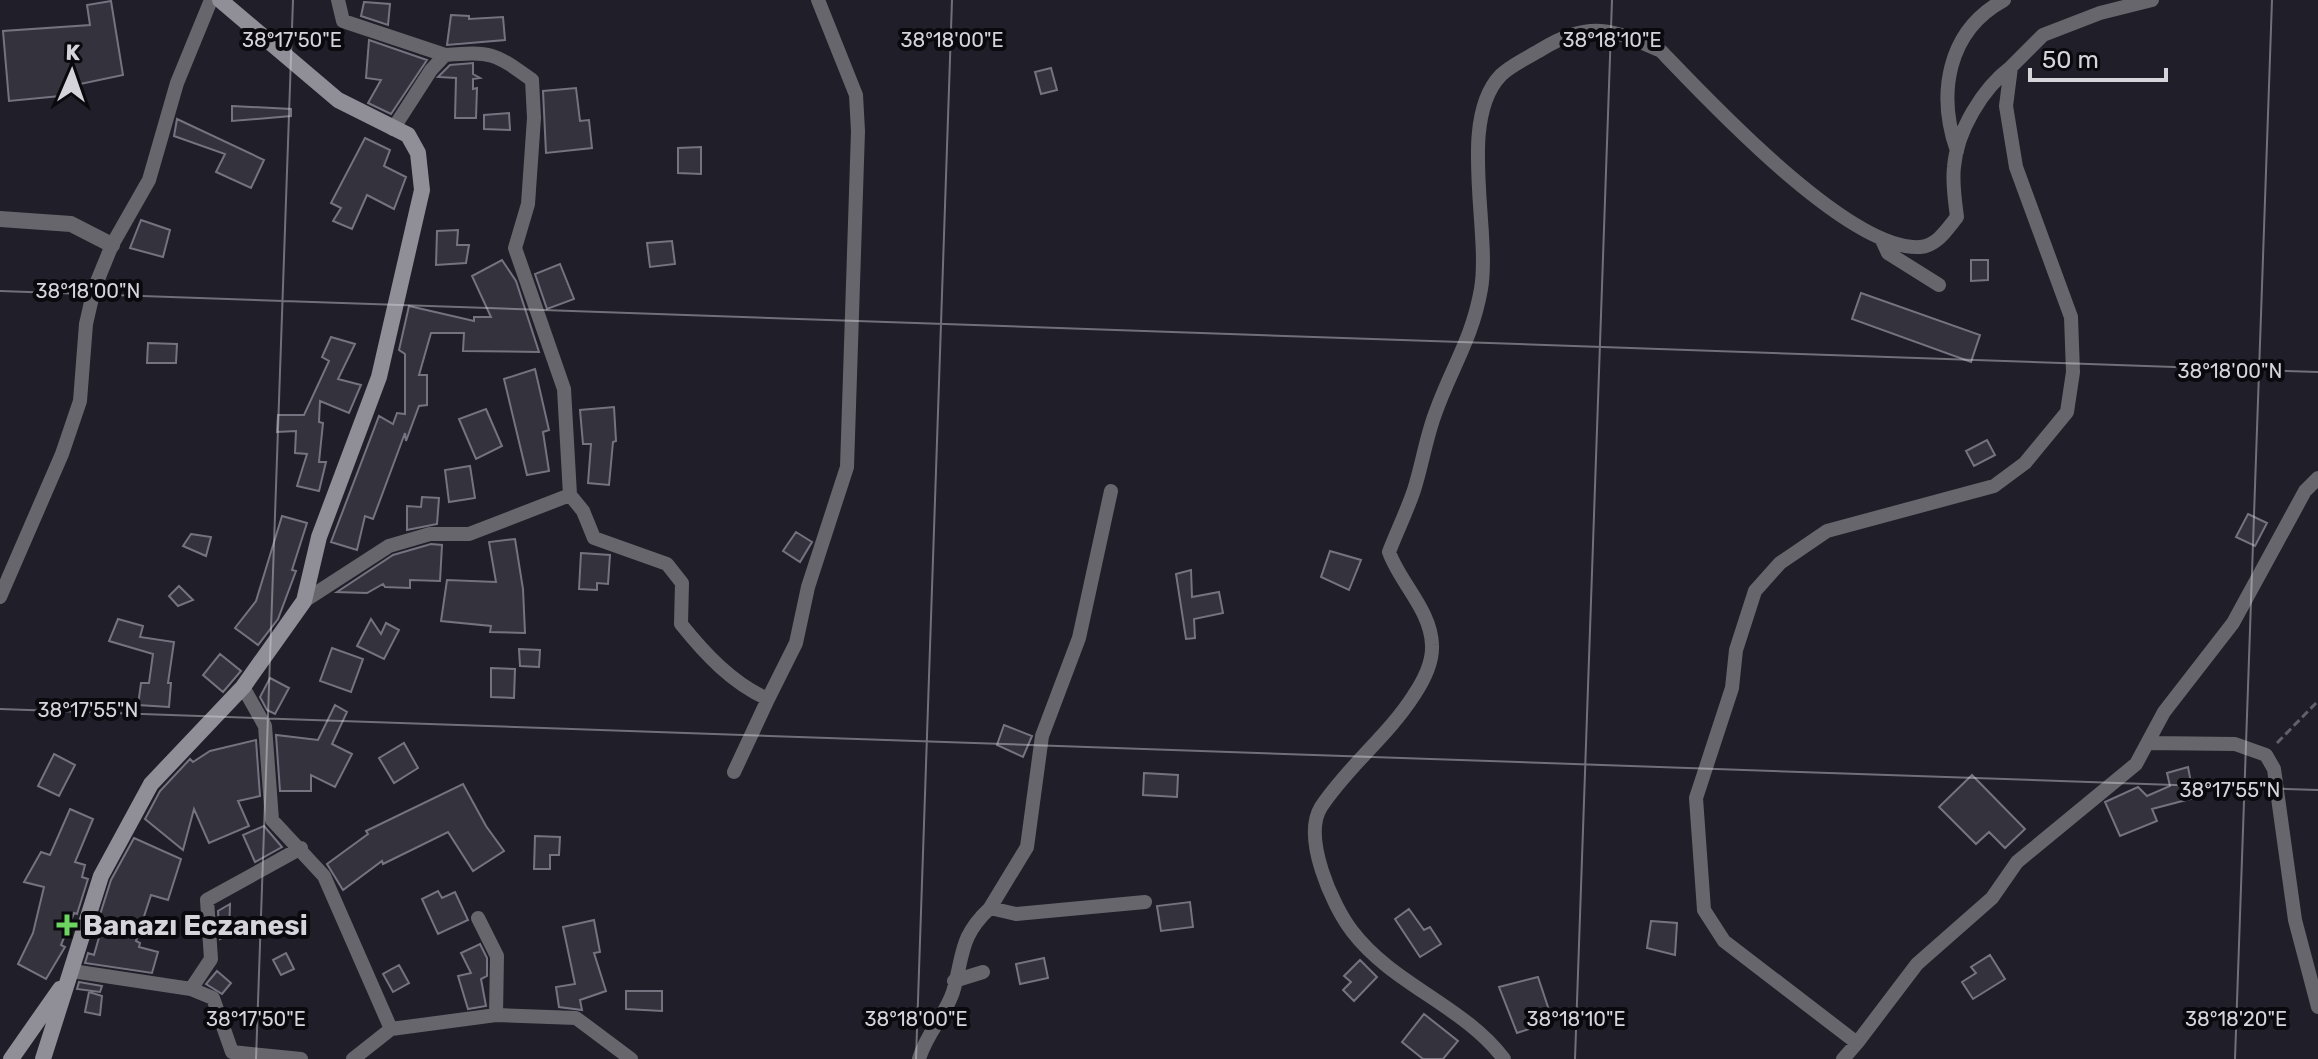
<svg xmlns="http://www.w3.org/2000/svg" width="2318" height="1059" viewBox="0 0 2318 1059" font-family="Rubik,sans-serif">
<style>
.building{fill:#34323d;stroke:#75737f;stroke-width:2}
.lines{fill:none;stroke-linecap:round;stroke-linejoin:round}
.path{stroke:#62616a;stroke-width:3;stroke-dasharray:8 4;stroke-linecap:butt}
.minor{stroke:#67666c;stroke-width:14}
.tertiary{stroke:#67666c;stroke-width:16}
.secondary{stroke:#908e97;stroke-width:16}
.ticks{fill:none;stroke:#d5d4db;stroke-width:2;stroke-opacity:0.45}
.poi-dot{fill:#6dd361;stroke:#0a090d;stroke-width:3}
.labels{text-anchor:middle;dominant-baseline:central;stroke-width:8;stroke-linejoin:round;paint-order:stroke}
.poi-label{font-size:28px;font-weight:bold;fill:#d5d4db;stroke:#0a090d;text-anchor:start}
.ticks-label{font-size:20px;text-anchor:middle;fill:#d5d4db;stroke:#0a090d;stroke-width:8;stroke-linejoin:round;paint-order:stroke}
</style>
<rect width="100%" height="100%" fill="#201e29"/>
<path class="building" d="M 111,1 L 123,75 L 80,84 L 81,94 L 9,101 L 3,31 L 90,25 L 87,5 Z
M 364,2 L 390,4 L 388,25 L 361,16 Z
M 451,15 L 469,16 L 469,19 L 503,17 L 505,40 L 447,45 Z
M 369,40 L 427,60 L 391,114 L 368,103 L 381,80 L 366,78 Z
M 473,63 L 473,74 L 480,78 L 473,79 L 473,89 L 477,88 L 476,118 L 455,118 L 456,78 L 438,77 L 450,65 Z
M 1051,68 L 1057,90 L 1041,94 L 1035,72 Z
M 576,88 L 580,121 L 589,120 L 592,148 L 546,153 L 543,91 Z
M 232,106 L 291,109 L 291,116 L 232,121 Z
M 509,113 L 510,130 L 484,129 L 484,115 Z
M 177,119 L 264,160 L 251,188 L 216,172 L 225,154 L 174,136 Z
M 365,138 L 390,150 L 384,166 L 406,177 L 394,209 L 367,195 L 352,229 L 333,221 L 341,208 L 331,203 Z
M 701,147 L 701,174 L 678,173 L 678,148 Z
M 141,220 L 170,230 L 163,257 L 130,248 Z
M 458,230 L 457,245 L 469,245 L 466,263 L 436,265 L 437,231 Z
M 672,241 L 675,264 L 650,267 L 647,243 Z
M 502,260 L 516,281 L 539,352 L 463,351 L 464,333 L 431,333 L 419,375 L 427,375 L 427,405 L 419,406 L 406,441 L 405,433 L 373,519 L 365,516 L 357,550 L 331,542 L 379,416 L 393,424 L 397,413 L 405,414 L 405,354 L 399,350 L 409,306 L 474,321 L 474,317 L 491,317 L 472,276 Z
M 1971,260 L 1988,260 L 1988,280 L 1971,281 Z
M 560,264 L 574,299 L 547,309 L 535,274 Z
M 1861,293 L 1980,335 L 1971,362 L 1852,319 Z
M 331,337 L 355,344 L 338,379 L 361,385 L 349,413 L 320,401 L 319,422 L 323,423 L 319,462 L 326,462 L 319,491 L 297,486 L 307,454 L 295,453 L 296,431 L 277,432 L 278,415 L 304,415 L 329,361 L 322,357 Z
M 148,343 L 177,344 L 176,363 L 147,363 Z
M 535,369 L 549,430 L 543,432 L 549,471 L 527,475 L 504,379 Z
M 614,407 L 616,441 L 613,442 L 609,485 L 588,483 L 591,444 L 583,444 L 580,410 Z
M 486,409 L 502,446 L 476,459 L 459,419 Z
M 1987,440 L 1995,455 L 1974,466 L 1966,451 Z
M 470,466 L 475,498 L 449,502 L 445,470 Z
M 422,497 L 439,498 L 437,524 L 407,530 L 407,506 L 421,507 Z
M 2248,514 L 2267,523 L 2255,546 L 2236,537 Z
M 282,516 L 307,523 L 292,570 L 296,571 L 278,619 L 258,645 L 235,628 L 256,601 Z
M 796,532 L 812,542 L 800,562 L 783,551 Z
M 191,534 L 211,537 L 206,556 L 183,546 Z
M 515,539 L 523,589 L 525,633 L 490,632 L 491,626 L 441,621 L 447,580 L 496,582 L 489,542 Z
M 431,544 L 442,545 L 440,581 L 410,580 L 410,588 L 385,587 L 383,584 L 367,593 L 337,592 L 393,555 Z
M 1330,551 L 1361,560 L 1349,590 L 1321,577 Z
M 581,553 L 610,555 L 608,584 L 597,583 L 597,590 L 579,589 Z
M 1191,570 L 1192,597 L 1219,592 L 1223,613 L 1194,619 L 1195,638 L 1186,639 L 1176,574 Z
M 179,586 L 193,600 L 178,606 L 169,596 Z
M 118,619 L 143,626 L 140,637 L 174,642 L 168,683 L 171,683 L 169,707 L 138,705 L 141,683 L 149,683 L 153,654 L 109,641 Z
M 371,619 L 381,634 L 386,623 L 399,630 L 384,659 L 357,646 Z
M 332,648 L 363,659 L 351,692 L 320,681 Z
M 519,649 L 540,650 L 539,667 L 520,666 Z
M 220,654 L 241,671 L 223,692 L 203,675 Z
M 491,668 L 515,669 L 514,698 L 491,697 Z
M 270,678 L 289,688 L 275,714 L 267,710 L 260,697 Z
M 335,705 L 347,712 L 332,744 L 352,754 L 335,787 L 311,775 L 311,791 L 280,791 L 276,735 L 318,740 Z
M 1004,725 L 1032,736 L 1023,757 L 997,745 Z
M 256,740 L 260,796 L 238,801 L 249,826 L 209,843 L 194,809 L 183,850 L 145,819 L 160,791 L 190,759 L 193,762 L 210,751 Z
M 404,743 L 418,768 L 394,783 L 379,758 Z
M 54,754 L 75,765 L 59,796 L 38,786 Z
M 2188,767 L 2194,798 L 2152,809 L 2157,821 L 2120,836 L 2105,802 L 2138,787 L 2147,796 L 2170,786 L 2167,773 Z
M 1144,773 L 1178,775 L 1177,797 L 1143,795 Z
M 1972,775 L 2025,829 L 2005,848 L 1989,832 L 1976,844 L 1939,807 Z
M 463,784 L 486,826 L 504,851 L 473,871 L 448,832 L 383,864 L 382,861 L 343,890 L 327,864 L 368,834 L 366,831 Z
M 70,809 L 93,819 L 75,862 L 85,865 L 82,877 L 88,879 L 77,914 L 74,913 L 61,945 L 65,947 L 46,979 L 18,964 L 33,933 L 44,887 L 24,882 L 41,852 L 50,855 Z
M 264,826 L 282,847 L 255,862 L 243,835 Z
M 535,836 L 560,837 L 559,855 L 550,855 L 550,869 L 534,869 Z
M 134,838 L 181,859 L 168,900 L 151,895 L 136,941 L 140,943 L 139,947 L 158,952 L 152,973 L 85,963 L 88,953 L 94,955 L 103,923 L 98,921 L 111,880 Z
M 438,891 L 442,898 L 455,892 L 468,920 L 438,934 L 422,899 Z
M 1190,902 L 1193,927 L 1161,931 L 1157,906 Z
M 230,904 L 229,935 L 220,939 L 218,911 Z
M 1409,909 L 1424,930 L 1430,927 L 1441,944 L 1420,957 L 1395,919 Z
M 594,920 L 600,952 L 594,953 L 606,991 L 580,1000 L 582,1010 L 559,1007 L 556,987 L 575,984 L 563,927 Z
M 1651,921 L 1677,923 L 1675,955 L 1647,948 Z
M 480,944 L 487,958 L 487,976 L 481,979 L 486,1006 L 468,1009 L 458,976 L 471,973 L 461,953 Z
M 286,953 L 294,969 L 281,975 L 273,960 Z
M 1990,955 L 2005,979 L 1973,999 L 1962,982 L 1976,973 L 1971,967 Z
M 1044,958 L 1048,978 L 1020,984 L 1016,964 Z
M 1360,960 L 1377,977 L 1354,1001 L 1343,990 L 1351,982 L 1344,976 Z
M 399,965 L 409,983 L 393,992 L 383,974 Z
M 217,971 L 231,983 L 222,994 L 206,984 Z
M 1538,977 L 1549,1010 L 1540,1013 L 1544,1024 L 1517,1033 L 1499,987 Z
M 79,982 L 102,986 L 100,992 L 77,989 Z
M 626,991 L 662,991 L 662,1011 L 626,1009 Z
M 89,992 L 102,996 L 100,1015 L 85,1012 Z
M 1424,1014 L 1458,1041 L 1443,1059 L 1423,1059 L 1402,1042 Z"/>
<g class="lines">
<path class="path" d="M 2277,743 L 2318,701"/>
<path class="minor" d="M 338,0 L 343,21 L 445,55
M 1957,151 C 1937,94 1947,31 2004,0
M 1882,240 L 1888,253 L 1939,285
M 570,495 L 583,511 L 594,538 L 667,564 L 682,583 L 681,624 C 705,654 733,684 768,699 L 734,772
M 0,597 L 62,454 L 80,401 L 86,324 L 94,289 L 112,245 L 149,180 L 177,83 L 211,0
M 304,601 L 389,546 L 430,534 L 469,534 L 570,495 L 564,389 L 515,248 L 528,204 L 534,118 L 532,80 C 495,53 491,51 445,55 L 431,70 L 393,129
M 243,687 L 265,726 L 272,820 L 324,876 L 391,1029 L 496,1015 L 576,1018 L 631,1059
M 768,699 L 796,643 L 808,587 L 847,467 L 858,131 L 856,95 L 818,0
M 2150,743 L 2235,744 L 2266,755 L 2274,769 L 2295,920 L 2318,1007
M 990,908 L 1027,847 L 1042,736 L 1079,638 L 1111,491
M 478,918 L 497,956 L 496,1015
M 72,971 L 191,989 L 213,998 L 232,1052 L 301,1059
M 954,981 L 983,972
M 191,989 L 211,959 L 207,900 L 301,848
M 1857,1043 L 1917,964 L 1992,898 L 2017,862 L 2136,764 L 2164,712 L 2233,623 L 2305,491 L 2318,478
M 353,1059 L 391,1029
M 919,1059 C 926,1034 945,1016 953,992 C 964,954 959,937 990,908 L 1016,914 L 1145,902
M 1504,1059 C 1463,1005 1393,985 1352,931 C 1332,905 1302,837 1321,807 C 1348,766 1388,736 1414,695 C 1424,680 1433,663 1432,645 C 1431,610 1400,583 1389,552 C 1397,531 1407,511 1414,490 C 1422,465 1426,438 1435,414 C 1451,368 1472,340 1481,289 C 1491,230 1457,120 1501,75 C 1511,65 1529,57 1542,49 C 1589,20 1613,29 1661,51 C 1710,102 1850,252 1920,247 C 1937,246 1947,229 1957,217 C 1955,201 1952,183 1954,167 C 1957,131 1982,89 2011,67
M 1843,1059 L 1857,1043 L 1724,941 L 1704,910 L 1696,798 L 1732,688 L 1736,650 L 1755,591 L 1780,563 L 1827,531 L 1994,486 L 2025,463 L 2067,412 L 2073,372 L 2071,317 L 2016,167 L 2006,106 L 2011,67 L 2043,35 L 2100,13 L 2152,0"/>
<path class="tertiary" d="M 0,219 L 71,224 L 112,245"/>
<path class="secondary" d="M 11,1059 L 60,989
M 43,1059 L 101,876 L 151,784 L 243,687 L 304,601 L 319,537 L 379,377 L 422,190 L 418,153 L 408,135 L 338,100 L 220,0"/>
</g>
<path class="ticks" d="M 0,291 L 2318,372M 0,709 L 2318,790M 256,1059 L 293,0M 916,1059 L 952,0M 1575,1059 L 1612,0M 2235,1059 L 2272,0"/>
<path class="poi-dot" d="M63 913h8v8h8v8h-8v8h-8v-8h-8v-8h8z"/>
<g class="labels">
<g class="poi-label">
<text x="83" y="925">Banazı Eczanesi</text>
</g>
</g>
<g class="ticks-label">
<text x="292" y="47">38°17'50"E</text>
<text x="952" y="47">38°18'00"E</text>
<text x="1612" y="47">38°18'10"E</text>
<text x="88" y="298">38°18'00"N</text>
<text x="2230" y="378">38°18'00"N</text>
<text x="88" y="717">38°17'55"N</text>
<text x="2230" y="797">38°17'55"N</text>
<text x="256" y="1026">38°17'50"E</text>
<text x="916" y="1026">38°18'00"E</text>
<text x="1576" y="1026">38°18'10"E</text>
<text x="2236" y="1026">38°18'20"E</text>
</g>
<g transform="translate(72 72) rotate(2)" stroke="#0a090d" stroke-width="6" paint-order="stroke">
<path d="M0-6L14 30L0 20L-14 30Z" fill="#d5d4db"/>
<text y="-12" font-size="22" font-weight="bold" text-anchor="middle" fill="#d5d4db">K</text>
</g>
<path d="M2030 68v12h136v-12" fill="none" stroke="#d5d4db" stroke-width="4"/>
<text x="2042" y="68" font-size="24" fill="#d5d4db" stroke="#0a090d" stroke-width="6" paint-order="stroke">50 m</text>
</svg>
